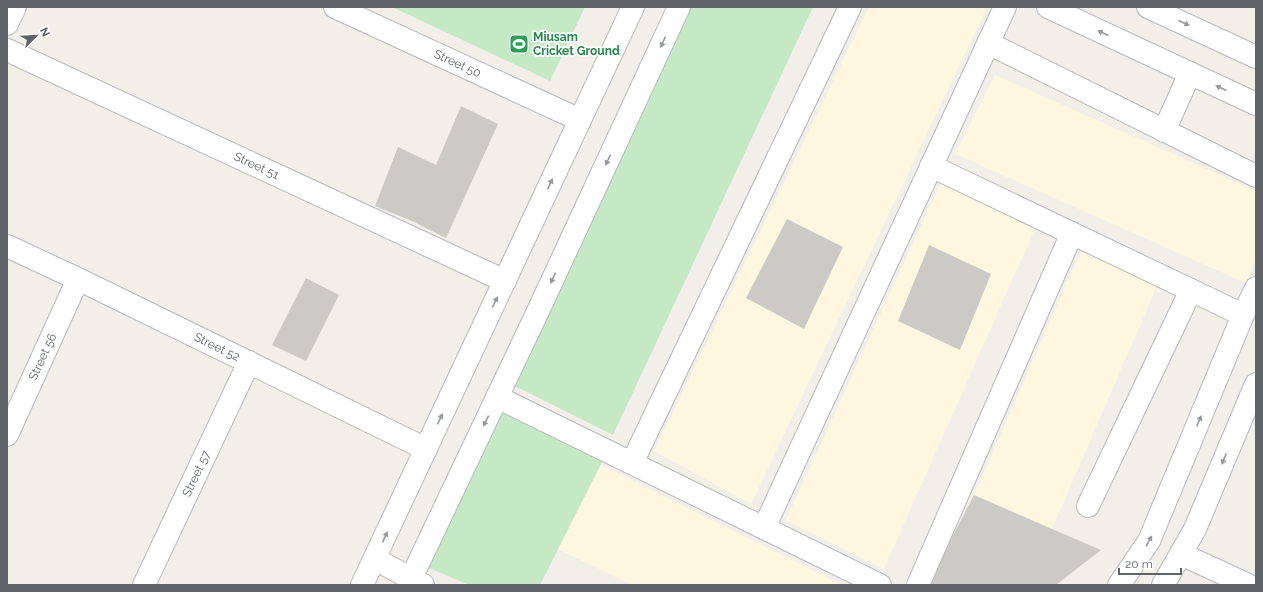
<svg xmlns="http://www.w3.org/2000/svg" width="1263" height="592" viewBox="0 0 1263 592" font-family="Raleway,sans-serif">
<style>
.commercial{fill:#fef7e0}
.green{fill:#c5e8c5}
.building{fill:#cccac5}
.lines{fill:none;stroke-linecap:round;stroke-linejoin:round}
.minor-casing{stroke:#b5b8bc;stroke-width:24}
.minor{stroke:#fff;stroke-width:22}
.oneway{fill:#979a9d}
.labels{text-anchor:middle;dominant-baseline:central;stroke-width:3.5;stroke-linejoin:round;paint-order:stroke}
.leisure-label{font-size:12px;font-weight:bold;fill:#27864d;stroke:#fff;text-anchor:start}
.street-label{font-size:12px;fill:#5f6368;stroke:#fff}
</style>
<rect width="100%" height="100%" fill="#f1efe8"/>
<path class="commercial" d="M 869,7 L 987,7 L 751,504 L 654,451 Z
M 995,75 L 1256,191 L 1256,259 L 1246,283 L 955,154 Z
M 940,184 L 1035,229 L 884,569 L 786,520 Z
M 1082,248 L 1158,284 L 1052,529 L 974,495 Z
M 601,465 L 842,585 L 632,585 L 558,549 Z"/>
<path class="green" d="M 392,7 L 585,7 L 550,81 Z
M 689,7 L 813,7 L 613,435 L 513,385 Z
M 505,406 L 605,456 L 540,585 L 469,585 L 427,567 Z"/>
<path class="building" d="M 461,106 L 498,124 L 446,238 L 412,221 L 375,206 L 398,147 L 436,165 Z
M 787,219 L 843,247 L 804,329 L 746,298 Z
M 929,245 L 991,274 L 960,350 L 898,321 Z
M 306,278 L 339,295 L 306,361 L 272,345 Z
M 974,495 L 1052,529 L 1101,550 L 1056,585 L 927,585 Z"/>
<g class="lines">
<defs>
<g id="minor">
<path id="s1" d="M 335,7 L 580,120"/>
<path d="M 1048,7 L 1256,104"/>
<path d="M 1148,7 L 1256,57"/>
<path d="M 7,24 L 15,7"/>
<path d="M 988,43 L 1256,176"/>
<path id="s2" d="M 7,50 L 505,281"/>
<path d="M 1164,131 L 1190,73"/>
<path d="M 931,166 L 1243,315"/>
<path id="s3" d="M 7,246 L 78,279 L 426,449"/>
<path d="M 497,397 L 880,585"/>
<path id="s4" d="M 7,435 L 78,279"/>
<path d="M 632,463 L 850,7"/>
<path d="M 1088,506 L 1191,290"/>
<path d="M 764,528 L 1005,7"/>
<path d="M 1181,554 L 1248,585"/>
<path d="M 375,559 L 423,585"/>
<path id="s5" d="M 144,585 L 249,362"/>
<path d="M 362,585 L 633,7"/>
<path d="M 408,585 L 539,309 L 679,7"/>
<path d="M 918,585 L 1072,233"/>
<path d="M 1119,585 L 1149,541 L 1243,315 L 1256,288"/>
<path d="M 1163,585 L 1195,529 L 1256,384"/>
</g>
</defs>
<use href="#minor" class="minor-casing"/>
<use href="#minor" class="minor"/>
</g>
<defs><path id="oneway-solid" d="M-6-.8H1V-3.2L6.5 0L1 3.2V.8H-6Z"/></defs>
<g class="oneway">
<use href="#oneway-solid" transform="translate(1184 23) rotate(25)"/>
<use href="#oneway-solid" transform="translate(1103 33) rotate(-155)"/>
<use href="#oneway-solid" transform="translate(663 42) rotate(115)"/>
<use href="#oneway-solid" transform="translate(1221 88) rotate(-155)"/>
<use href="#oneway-solid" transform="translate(608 160) rotate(115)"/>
<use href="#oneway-solid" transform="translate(550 184) rotate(-65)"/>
<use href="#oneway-solid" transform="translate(553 278) rotate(115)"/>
<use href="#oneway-solid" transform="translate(495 302) rotate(-65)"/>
<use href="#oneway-solid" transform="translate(440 419) rotate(-65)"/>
<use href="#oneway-solid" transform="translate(486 421) rotate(116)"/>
<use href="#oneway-solid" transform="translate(1199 421) rotate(-67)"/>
<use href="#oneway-solid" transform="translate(1224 459) rotate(113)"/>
<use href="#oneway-solid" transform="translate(385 537) rotate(-65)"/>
<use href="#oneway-solid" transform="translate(1149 541) rotate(-61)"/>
</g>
<defs>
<symbol id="stadium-square" viewBox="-11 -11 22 22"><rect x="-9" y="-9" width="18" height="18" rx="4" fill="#2e9e5b" stroke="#fff"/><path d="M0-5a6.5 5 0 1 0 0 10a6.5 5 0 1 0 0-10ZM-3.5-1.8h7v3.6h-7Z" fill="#fff"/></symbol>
</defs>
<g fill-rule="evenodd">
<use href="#stadium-square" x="508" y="33" width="22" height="22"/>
</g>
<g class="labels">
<g class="leisure-label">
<text x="533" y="37">Miusam<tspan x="533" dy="14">Cricket Ground</tspan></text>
</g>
<g class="street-label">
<text stroke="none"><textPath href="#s1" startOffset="135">Street 50</textPath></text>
<text stroke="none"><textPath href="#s2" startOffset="275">Street 51</textPath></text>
<text stroke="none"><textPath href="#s3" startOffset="233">Street 52</textPath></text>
<text stroke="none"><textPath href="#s4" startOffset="86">Street 56</textPath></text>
<text stroke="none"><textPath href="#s5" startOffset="123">Street 57</textPath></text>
</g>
</g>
<rect width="1263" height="592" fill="none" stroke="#5f6368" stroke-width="16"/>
<g transform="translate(36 36) rotate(66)" stroke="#ffffff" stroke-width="3" paint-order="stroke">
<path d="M0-3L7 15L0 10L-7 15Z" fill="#5f6368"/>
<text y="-6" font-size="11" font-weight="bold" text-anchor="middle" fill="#5f6368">N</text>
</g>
<path d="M1119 568v6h62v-6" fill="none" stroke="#5f6368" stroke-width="2"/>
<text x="1125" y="568" font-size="12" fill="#5f6368" stroke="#ffffff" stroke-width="3" paint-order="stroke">20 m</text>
</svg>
